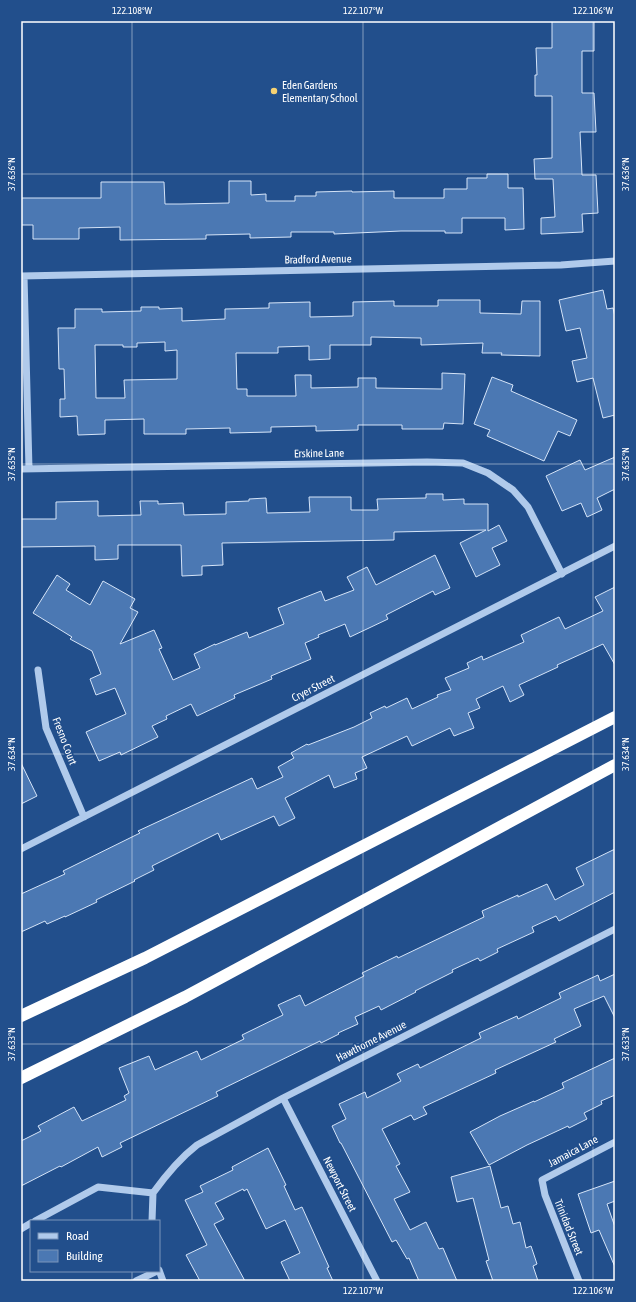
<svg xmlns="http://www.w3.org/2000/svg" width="636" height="1302" viewBox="0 0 636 1302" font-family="'Asap Condensed',sans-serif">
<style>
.building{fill:#4b78b3;stroke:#d5e4f8;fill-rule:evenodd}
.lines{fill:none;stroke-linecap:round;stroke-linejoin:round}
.minor{stroke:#b0caeb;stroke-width:7}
.highway{stroke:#fff;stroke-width:12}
.ticks{fill:none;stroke:#fff;stroke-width:1;stroke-opacity:0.45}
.poi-dot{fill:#f7d272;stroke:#224f8c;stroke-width:1.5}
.labels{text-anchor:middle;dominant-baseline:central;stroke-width:3.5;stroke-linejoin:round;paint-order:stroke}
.poi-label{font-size:11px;fill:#fff;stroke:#224f8c;text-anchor:start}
.street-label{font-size:11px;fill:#fff;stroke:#224f8c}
.neatline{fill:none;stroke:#fff;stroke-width:1.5}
.ticks-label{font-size:10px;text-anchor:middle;fill:#fff}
</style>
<rect width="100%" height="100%" fill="#224f8c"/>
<path class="building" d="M 552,21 L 594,21 L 594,51 L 582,51 L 582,93 L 594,93 L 596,132 L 580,132 L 582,175 L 596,175 L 598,213 L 582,214 L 583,232 L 541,234 L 541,218 L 555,217 L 553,179 L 535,179 L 534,159 L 552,158 L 552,96 L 535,96 L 535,75 L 537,75 L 536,48 L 552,48 Z
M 487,174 L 508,174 L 508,188 L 523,188 L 524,229 L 505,230 L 505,218 L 462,218 L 462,233 L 445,233 L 445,231 L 401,231 L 334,234 L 334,232 L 291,232 L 291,237 L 250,238 L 250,234 L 206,235 L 206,239 L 120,240 L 120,227 L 79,228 L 79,239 L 33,239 L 33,225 L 21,225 L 21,198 L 101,198 L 101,182 L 164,182 L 165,204 L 181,204 L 229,203 L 229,181 L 251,181 L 251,195 L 266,194 L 266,201 L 295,201 L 295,196 L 316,196 L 316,192 L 352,191 L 352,192 L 394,191 L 394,198 L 444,198 L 444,189 L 467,189 L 467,178 L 487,178 Z
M 603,290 L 607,309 L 613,308 L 615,317 L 615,415 L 603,418 L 593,378 L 577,382 L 572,361 L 587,358 L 580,328 L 566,331 L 559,300 Z
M 438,300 L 480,300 L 480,313 L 521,314 L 522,301 L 540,301 L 540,356 L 501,355 L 502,353 L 482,353 L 483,343 L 421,345 L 421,338 L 371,337 L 371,345 L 330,345 L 330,359 L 309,360 L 309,346 L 278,347 L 278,353 L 236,353 L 237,389 L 247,389 L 247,396 L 296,396 L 295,375 L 311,375 L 311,388 L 358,387 L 358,378 L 376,378 L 376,388 L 442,389 L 442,373 L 465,374 L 463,424 L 444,423 L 443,429 L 402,429 L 402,425 L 358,425 L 358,430 L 316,431 L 316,426 L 271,427 L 271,432 L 230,433 L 230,428 L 186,429 L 186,434 L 144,434 L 144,419 L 105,420 L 105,434 L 78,435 L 77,416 L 60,417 L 60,399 L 65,399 L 64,369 L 59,369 L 58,328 L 75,328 L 75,309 L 102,309 L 102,312 L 141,311 L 141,307 L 159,307 L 159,309 L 182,308 L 182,321 L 225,319 L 225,309 L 269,308 L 269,303 L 310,302 L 310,317 L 353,316 L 353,302 L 394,301 L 394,306 L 438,306 ZM 165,342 L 165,351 L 177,350 L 177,379 L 124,380 L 125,398 L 96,398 L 95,345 L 123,345 L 123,347 L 137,347 L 137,343 Z
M 492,377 L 513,385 L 511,391 L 577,420 L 570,436 L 558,431 L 544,461 L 487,436 L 490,430 L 474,424 Z
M 615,457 L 615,489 L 597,498 L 602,510 L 587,517 L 581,503 L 562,511 L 546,476 L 580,460 L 585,470 Z
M 426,494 L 443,494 L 443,500 L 464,499 L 464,504 L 488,504 L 488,531 L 499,525 L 507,541 L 492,548 L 500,565 L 476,577 L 460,543 L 486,530 L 394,532 L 394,540 L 222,543 L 223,565 L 202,566 L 202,575 L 182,576 L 181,545 L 118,545 L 118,559 L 95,560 L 95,546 L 21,547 L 21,519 L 56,519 L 56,502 L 98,501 L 98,516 L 141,515 L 140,501 L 158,501 L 158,504 L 183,503 L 184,515 L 226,514 L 226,502 L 249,501 L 249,499 L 266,498 L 267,513 L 310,512 L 309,497 L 351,497 L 351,510 L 378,510 L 377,499 L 426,498 Z
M 435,555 L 450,588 L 435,595 L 433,591 L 386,615 L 388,619 L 350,637 L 345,624 L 318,635 L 319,637 L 305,643 L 311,659 L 271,676 L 272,679 L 234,695 L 235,698 L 197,716 L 191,704 L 166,716 L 167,719 L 152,726 L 158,737 L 121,755 L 120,752 L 99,761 L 86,732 L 126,714 L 115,688 L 96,695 L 90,679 L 101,674 L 92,651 L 70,639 L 72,637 L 33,613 L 57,575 L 70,584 L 66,590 L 90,605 L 103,581 L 135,599 L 130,608 L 138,612 L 120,644 L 154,630 L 162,648 L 159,649 L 173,680 L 200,668 L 194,654 L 215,644 L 215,645 L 247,632 L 249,638 L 284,624 L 278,608 L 321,591 L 325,601 L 354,590 L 347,577 L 367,567 L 376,585 Z
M 615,587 L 615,665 L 603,644 L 557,665 L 558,667 L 519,685 L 524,695 L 510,702 L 503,686 L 476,699 L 480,708 L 468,713 L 474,728 L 454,736 L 450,728 L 412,746 L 407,736 L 362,757 L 367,768 L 355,773 L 357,779 L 334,788 L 329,775 L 285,798 L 295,818 L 279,826 L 274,816 L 221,840 L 218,833 L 152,866 L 154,870 L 134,880 L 135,881 L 96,900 L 97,902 L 65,917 L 65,916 L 47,924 L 45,921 L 21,932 L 21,894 L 65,874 L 63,871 L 140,833 L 138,831 L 252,778 L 257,789 L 283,777 L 278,767 L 294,758 L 291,753 L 307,744 L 308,745 L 354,727 L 372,718 L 370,713 L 385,706 L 386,708 L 407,698 L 412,709 L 438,697 L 437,695 L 451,690 L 445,678 L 469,668 L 467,663 L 482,656 L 483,660 L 524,642 L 521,635 L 559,617 L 565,629 L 603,611 L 595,597 Z
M 21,763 L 37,796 L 21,804 Z
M 615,849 L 615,892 L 559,921 L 556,916 L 532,927 L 534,932 L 497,949 L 498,952 L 480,961 L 478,958 L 452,970 L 453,972 L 415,991 L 416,992 L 381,1010 L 379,1006 L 355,1017 L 358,1024 L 338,1033 L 339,1034 L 321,1043 L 320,1041 L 216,1092 L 218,1096 L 120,1143 L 122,1147 L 102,1157 L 98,1147 L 61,1167 L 60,1166 L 21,1186 L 21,1141 L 41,1131 L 38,1126 L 74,1107 L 82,1121 L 126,1100 L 124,1096 L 129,1093 L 119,1068 L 149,1056 L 155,1070 L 197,1051 L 201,1060 L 244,1039 L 242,1035 L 283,1015 L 278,1005 L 300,995 L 305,1006 L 364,976 L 362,973 L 397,956 L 398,958 L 484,917 L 482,911 L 518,895 L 518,897 L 547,884 L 555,900 L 568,893 L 584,885 L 576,868 Z
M 615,974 L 615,1018 L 604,996 L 574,1009 L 581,1026 L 554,1039 L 556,1042 L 495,1070 L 496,1073 L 423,1107 L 427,1114 L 414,1120 L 411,1115 L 382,1129 L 400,1164 L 396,1166 L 410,1192 L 394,1199 L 410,1230 L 426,1222 L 439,1249 L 443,1248 L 457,1281 L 419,1281 L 409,1258 L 407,1259 L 396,1240 L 392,1242 L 341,1143 L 340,1143 L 332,1126 L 346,1119 L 339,1104 L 365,1092 L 367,1098 L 401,1081 L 397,1074 L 418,1064 L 420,1068 L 481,1038 L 479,1033 L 517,1016 L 518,1019 L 561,998 L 559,993 L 598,975 L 600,981 Z
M 615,1058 L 615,1095 L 601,1101 L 602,1104 L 584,1113 L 587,1119 L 569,1128 L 568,1126 L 527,1145 L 489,1165 L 470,1132 L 500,1116 L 534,1101 L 534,1102 L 564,1088 L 562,1083 Z
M 268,1148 L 286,1185 L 284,1186 L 295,1210 L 302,1207 L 329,1267 L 327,1268 L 333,1281 L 290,1281 L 281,1262 L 300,1253 L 285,1220 L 266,1229 L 247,1189 L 244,1191 L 243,1189 L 215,1203 L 224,1219 L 214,1224 L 245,1281 L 200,1281 L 186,1255 L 207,1245 L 185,1200 L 203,1192 L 200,1186 L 233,1170 L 232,1167 Z
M 490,1166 L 501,1208 L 508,1206 L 513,1224 L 520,1222 L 526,1248 L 531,1246 L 537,1264 L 533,1266 L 538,1281 L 493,1281 L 486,1261 L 489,1260 L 473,1198 L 457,1202 L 451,1177 Z
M 615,1181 L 615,1201 L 607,1204 L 615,1227 L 615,1267 L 599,1230 L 591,1233 L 578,1194 Z"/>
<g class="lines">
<path class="minor" d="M 21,276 L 561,265 L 615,261
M 24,276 L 29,469
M 21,469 L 427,462 L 463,463 L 488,473 L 513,490 L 528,507 L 562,574
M 38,670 L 46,728 L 84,817
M 21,849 L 615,546
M 283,1098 L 377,1281
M 153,1193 C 166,1175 179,1159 197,1145 L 283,1098 L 615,929
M 35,1221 L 98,1187 L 153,1193
M 152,1221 L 153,1193
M 21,1229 L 31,1223
M 159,1270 L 163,1281
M 136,1281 L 157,1271
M 579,1281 L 545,1195 L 542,1180 L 615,1142"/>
<path class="highway" d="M 21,1016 L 145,958 L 615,717
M 21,1078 L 185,997 L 615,765"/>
</g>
<path class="ticks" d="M 132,21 L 132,1221M 363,21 L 363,1281M 593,21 L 593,1281M 21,174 L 615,174M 21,464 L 615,464M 21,754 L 615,754M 21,1044 L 615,1044M 132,1271 L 132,1281"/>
<circle class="poi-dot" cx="274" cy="91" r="4"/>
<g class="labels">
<g class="poi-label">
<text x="282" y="85">Eden Gardens<tspan x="282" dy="13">Elementary School</tspan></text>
</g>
<g class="street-label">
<text transform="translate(318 259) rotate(-1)">Bradford Avenue</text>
<text transform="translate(319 453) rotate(-1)">Erskine Lane</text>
<text transform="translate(313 688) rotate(-27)">Cryer Street</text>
<text transform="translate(65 741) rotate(69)">Fresno Court</text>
<text transform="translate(371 1041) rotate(-27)">Hawthorne Avenue</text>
<text transform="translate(573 1151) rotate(-28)">Jamaica Lane</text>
<text transform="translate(340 1184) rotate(63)">Newport Street</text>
<text transform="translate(569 1227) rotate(68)">Trinidad Street</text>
</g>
</g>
<rect width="636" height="1302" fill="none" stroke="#224f8c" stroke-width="44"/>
<rect x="30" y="1220" width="130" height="52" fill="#224f8c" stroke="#7a95ba"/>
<rect x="38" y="1233" width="20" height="6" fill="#b0caeb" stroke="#7a95ba"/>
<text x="66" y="1240" font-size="12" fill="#ffffff">Road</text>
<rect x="38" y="1250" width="20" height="12" fill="#4b78b3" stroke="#7a95ba"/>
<text x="66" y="1260" font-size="12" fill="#ffffff">Building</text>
<rect x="22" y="22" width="592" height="1258" class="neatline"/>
<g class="ticks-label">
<text x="132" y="14">122.108°W</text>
<text x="363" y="14">122.107°W</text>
<text x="593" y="14">122.106°W</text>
<text transform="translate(11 174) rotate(-90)" y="4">37.636°N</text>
<text transform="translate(625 174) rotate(-90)" y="4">37.636°N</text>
<text transform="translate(11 464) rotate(-90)" y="4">37.635°N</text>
<text transform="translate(625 464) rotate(-90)" y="4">37.635°N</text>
<text transform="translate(11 754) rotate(-90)" y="4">37.634°N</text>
<text transform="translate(625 754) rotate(-90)" y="4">37.634°N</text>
<text transform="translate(11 1044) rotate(-90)" y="4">37.633°N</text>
<text transform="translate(625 1044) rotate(-90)" y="4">37.633°N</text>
<text x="363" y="1294">122.107°W</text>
<text x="593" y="1294">122.106°W</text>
</g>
</svg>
